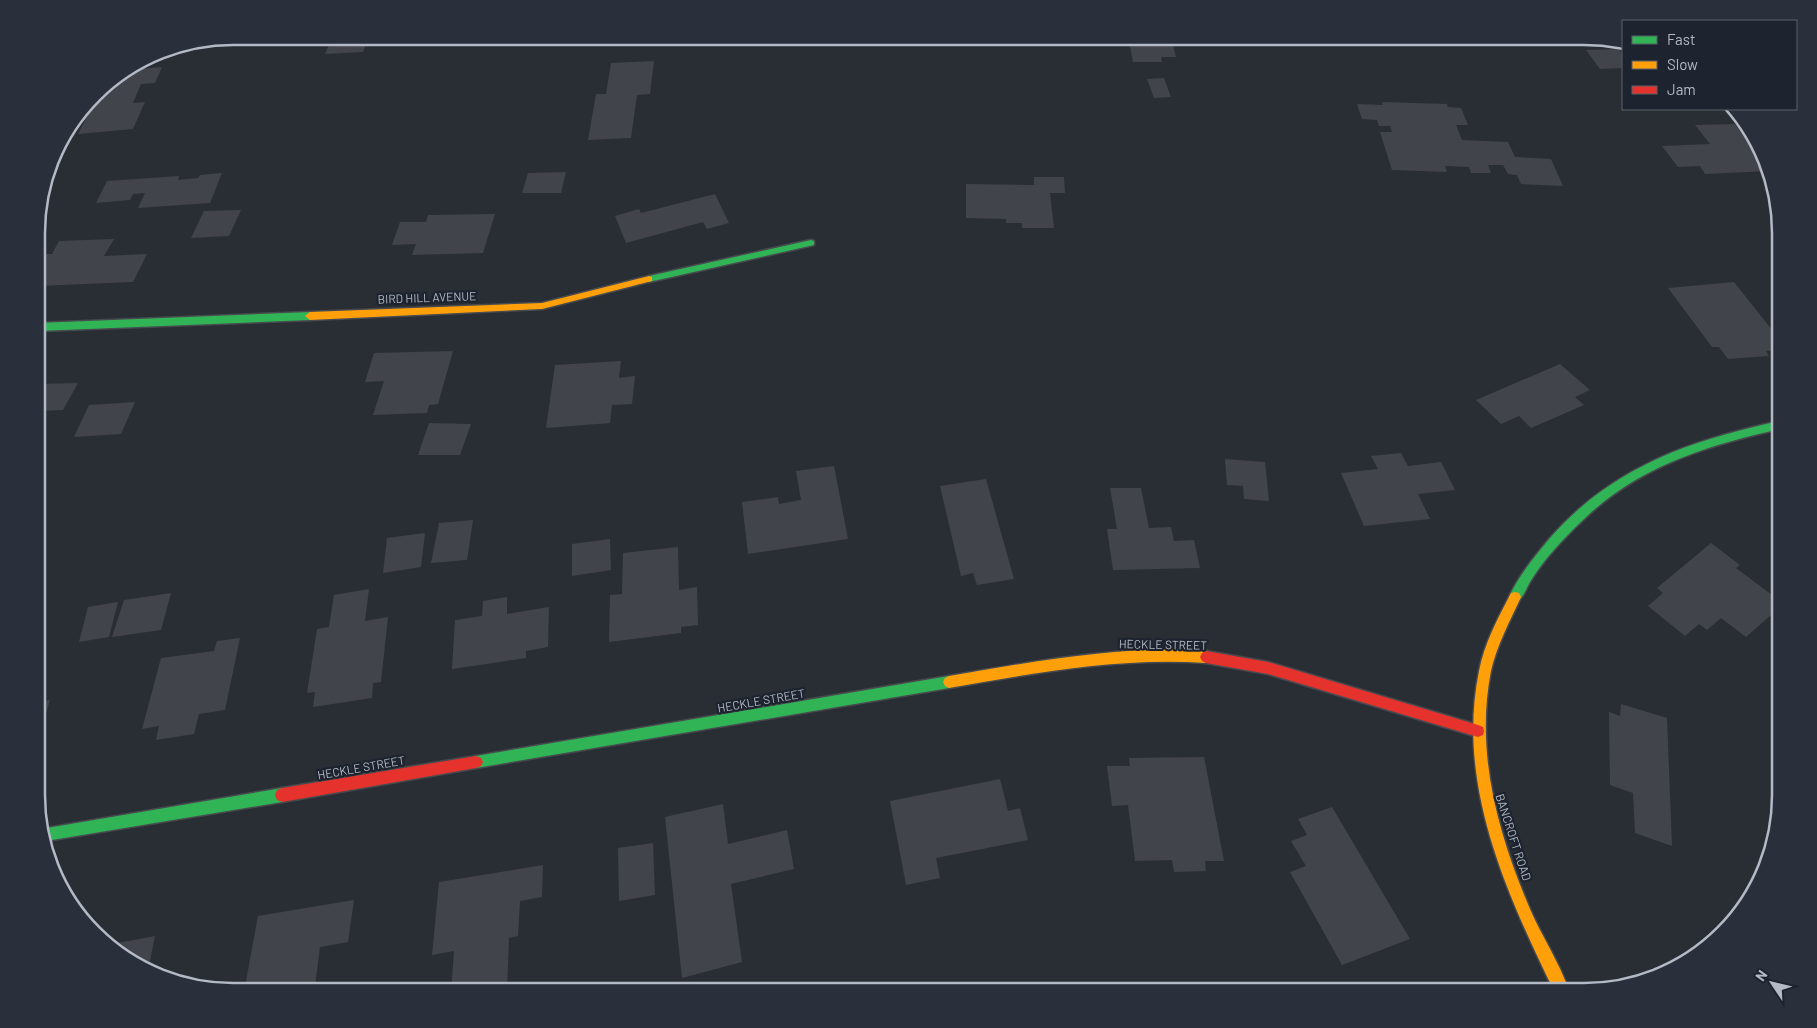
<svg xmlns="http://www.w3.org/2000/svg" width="1817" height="1028" viewBox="0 0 1817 1028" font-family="Barlow,sans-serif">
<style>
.building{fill:#41454b}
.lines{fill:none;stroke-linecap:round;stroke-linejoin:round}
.fast-casing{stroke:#474a4f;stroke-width:3}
.slow-casing{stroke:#474a4f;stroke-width:3}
.jam-casing{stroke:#474a4f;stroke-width:3}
.fast{fill:#30b455;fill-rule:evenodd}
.slow{fill:#ff9f0a;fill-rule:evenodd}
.jam{fill:#e5322d;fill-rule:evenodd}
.labels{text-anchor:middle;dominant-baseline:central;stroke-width:4.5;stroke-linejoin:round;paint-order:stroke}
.street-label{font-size:12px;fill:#b3bac6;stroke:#1d242f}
.rim{fill:none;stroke:#b3bac6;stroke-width:2.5}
</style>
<rect width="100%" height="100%" fill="#292e34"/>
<path class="building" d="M 333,36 L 369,36 L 363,52 L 325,54 Z
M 1128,36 L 1160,36 L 1163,45 L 1173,45 L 1176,57 L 1161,57 L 1162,62 L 1133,62 Z
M 1576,36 L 1585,36 L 1604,40 L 1580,41 Z
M 1619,49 L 1623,55 L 1623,68 L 1600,69 L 1586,50 Z
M 654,61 L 650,94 L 637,95 L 631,138 L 588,140 L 596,94 L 606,94 L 611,63 Z
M 162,67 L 155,83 L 141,84 L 133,103 L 145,102 L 133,129 L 78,134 L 103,85 L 127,70 Z
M 1164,78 L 1171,97 L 1154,98 L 1147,79 Z
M 1382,102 L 1447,104 L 1448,107 L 1461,108 L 1468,125 L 1456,125 L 1462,140 L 1508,142 L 1515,157 L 1551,159 L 1563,186 L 1521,184 L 1517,175 L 1508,174 L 1503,165 L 1488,165 L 1491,173 L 1471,173 L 1469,167 L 1445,166 L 1447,172 L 1392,170 L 1380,132 L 1392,132 L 1390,126 L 1379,126 L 1377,120 L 1362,119 L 1357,104 L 1383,105 Z
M 1735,124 L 1740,131 L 1751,130 L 1767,163 L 1763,163 L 1769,171 L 1705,174 L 1700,166 L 1678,167 L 1662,146 L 1710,144 L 1695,125 Z
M 566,172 L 561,193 L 522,193 L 528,173 Z
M 222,173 L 210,203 L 138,208 L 145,193 L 133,194 L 130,200 L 96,203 L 107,181 L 179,176 L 178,180 L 198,178 L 200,175 Z
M 1034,177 L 1064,177 L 1065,193 L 1050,193 L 1054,228 L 1022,228 L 1022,223 L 1006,223 L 1006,219 L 966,218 L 966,184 L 1034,185 Z
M 715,194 L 729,223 L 707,229 L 703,222 L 626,243 L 615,216 L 639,209 L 641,213 Z
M 241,210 L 229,236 L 191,238 L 204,211 Z
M 495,214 L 483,253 L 412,255 L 416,244 L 392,245 L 400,222 L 426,222 L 428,215 Z
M 114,239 L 104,256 L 147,254 L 133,282 L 38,286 L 38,254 L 52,254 L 59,241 Z
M 1734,282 L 1780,340 L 1780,350 L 1766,351 L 1769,356 L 1728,359 L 1719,347 L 1712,347 L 1668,288 Z
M 453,351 L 438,404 L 429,405 L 427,413 L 373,415 L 384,381 L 365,382 L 374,353 Z
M 621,361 L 619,378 L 635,376 L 632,404 L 612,405 L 610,423 L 546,428 L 555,365 Z
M 1560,364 L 1590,390 L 1575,397 L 1584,405 L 1531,428 L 1519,416 L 1501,424 L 1476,400 Z
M 78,383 L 63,410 L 38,411 L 38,384 Z
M 135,402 L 121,434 L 74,437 L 89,405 Z
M 429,423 L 471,424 L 460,455 L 418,455 Z
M 1401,453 L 1408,466 L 1441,462 L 1455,490 L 1418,494 L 1430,519 L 1364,526 L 1341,473 L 1378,469 L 1371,456 Z
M 1225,459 L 1265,462 L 1269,501 L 1244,499 L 1243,486 L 1227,485 Z
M 834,466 L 848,539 L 748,554 L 742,502 L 778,497 L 779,504 L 801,500 L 796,471 Z
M 986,479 L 1014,579 L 977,585 L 973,573 L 961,576 L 940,486 Z
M 1110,488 L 1141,488 L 1149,528 L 1171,527 L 1174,541 L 1194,540 L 1200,568 L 1113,570 L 1107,529 L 1117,529 Z
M 473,520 L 467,560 L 431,563 L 439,523 Z
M 425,533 L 421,567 L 383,573 L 387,538 Z
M 610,539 L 611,570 L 572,576 L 572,544 Z
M 1711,543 L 1740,565 L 1736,568 L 1780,601 L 1780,607 L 1746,637 L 1721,618 L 1707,630 L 1699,624 L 1685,636 L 1648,606 L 1663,593 L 1657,588 Z
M 678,547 L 679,590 L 697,587 L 698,625 L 681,627 L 681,633 L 609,642 L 610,595 L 622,594 L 623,553 Z
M 369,589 L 365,621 L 388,617 L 381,682 L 373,683 L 372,698 L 313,707 L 315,692 L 307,693 L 317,629 L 329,627 L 334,595 Z
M 171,593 L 161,630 L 112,637 L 124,600 Z
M 507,597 L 507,614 L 549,607 L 548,647 L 526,651 L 526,658 L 452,669 L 455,620 L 482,616 L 483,601 Z
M 118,602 L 109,637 L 79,642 L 88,607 Z
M 240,638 L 225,710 L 199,714 L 194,734 L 156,740 L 159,726 L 142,729 L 161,658 L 214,651 L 217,641 Z
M 50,700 L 38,739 L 38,702 Z
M 1621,704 L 1667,718 L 1672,846 L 1635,833 L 1633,793 L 1610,785 L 1609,712 L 1620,716 Z
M 1204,757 L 1224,861 L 1205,861 L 1206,871 L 1174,872 L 1172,860 L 1135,861 L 1128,805 L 1112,806 L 1107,766 L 1130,766 L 1129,758 Z
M 1000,779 L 1008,811 L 1020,808 L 1028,840 L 936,858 L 940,878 L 906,885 L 890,801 Z
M 723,804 L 728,844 L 787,830 L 794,869 L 731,884 L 742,962 L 682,978 L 665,817 Z
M 1332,807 L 1410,939 L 1342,965 L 1290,872 L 1306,866 L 1291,841 L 1307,835 L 1298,819 Z
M 653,843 L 655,895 L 619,901 L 618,848 Z
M 543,865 L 542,897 L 520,901 L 518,936 L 509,938 L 507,992 L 451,992 L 454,951 L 432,955 L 439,882 Z
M 354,900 L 348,942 L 320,947 L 315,986 L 301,989 L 300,992 L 244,992 L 258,916 Z
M 155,936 L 148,971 L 135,966 L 112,944 Z"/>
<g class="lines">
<defs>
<path id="fast" d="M 811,240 L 814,241 L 814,245 L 649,282 L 644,279 L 649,276 Z
M 310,312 L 315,316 L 310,320 L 38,331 L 38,323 Z
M 1780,421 L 1780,429 C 1706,446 1638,466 1582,521 C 1563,539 1544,559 1530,582 C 1527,587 1523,598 1518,601 C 1515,603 1514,602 1511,601 L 1509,597 C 1519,575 1535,556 1550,538 C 1612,467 1691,440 1780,421 Z
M 949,676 L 953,678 L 955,682 L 953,686 L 949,688 L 476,768 L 471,766 L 469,762 L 471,758 L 476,756 Z
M 282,788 L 287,790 L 289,795 L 287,800 L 282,802 L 46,841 L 41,829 Z"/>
<path id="slow" d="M 649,276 L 652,277 L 652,281 L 542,309 L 310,320 L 305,316 L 310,312 L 542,303 Z
M 1515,592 L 1519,593 L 1521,597 C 1510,621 1497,645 1491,671 C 1475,753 1498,834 1530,909 C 1542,937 1560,963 1569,991 L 1554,991 C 1506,892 1456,784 1479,671 C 1484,644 1498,618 1511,593 Z
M 1174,649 L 1206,651 L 1210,653 L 1212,657 L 1210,661 L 1206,663 C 1119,657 1035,673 949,688 L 945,686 L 943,682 L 945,678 L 949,676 C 1024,663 1098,650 1174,649 Z"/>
<path id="jam" d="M 1206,651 L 1268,662 L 1478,725 L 1483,727 L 1484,731 L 1483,735 L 1478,737 L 1268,674 L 1206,663 L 1202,661 L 1200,657 L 1202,653 Z
M 476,756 L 481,758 L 483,762 L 481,766 L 476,768 L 282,802 L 277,800 L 275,795 L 277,790 L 282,788 Z"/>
</defs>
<use href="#fast" class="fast-casing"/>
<use href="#slow" class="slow-casing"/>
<use href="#jam" class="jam-casing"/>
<use href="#fast" class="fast"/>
<use href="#slow" class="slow"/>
<use href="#jam" class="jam"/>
</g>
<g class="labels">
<g class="street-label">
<text transform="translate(427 297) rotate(-2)">BIRD HILL AVENUE</text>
<text transform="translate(1163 644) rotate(1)">HECKLE STREET</text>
<text transform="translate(761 700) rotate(-10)">HECKLE STREET</text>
<text transform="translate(361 767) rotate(-10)">HECKLE STREET</text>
<text transform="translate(1514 837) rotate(72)">BANCROFT ROAD</text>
</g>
</g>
<path d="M0 0H1817V1028H0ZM233 45H1584A188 188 0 0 1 1772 233V795A188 188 0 0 1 1584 983H233A188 188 0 0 1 45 795V233A188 188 0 0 1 233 45Z" fill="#29303b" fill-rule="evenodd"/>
<path class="rim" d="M233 45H1584A188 188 0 0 1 1772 233V795A188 188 0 0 1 1584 983H233A188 188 0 0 1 45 795V233A188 188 0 0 1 233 45Z"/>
<rect x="1622" y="20" width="175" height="90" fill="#1d242f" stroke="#59606b"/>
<rect x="1632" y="36" width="25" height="8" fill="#30b455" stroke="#59606b"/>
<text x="1667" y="45" font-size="15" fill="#b3bac6">Fast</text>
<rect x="1632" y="61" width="25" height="8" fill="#ff9f0a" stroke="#59606b"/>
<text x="1667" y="70" font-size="15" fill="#b3bac6">Slow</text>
<rect x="1632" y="86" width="25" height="8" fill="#e5322d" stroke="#59606b"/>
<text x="1667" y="95" font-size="15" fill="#b3bac6">Jam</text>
<g transform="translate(1772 983) rotate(305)" stroke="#1d242f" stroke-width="4" paint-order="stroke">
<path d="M0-4L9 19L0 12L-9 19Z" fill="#b3bac6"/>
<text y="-8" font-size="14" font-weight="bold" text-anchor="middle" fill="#b3bac6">N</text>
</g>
</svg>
